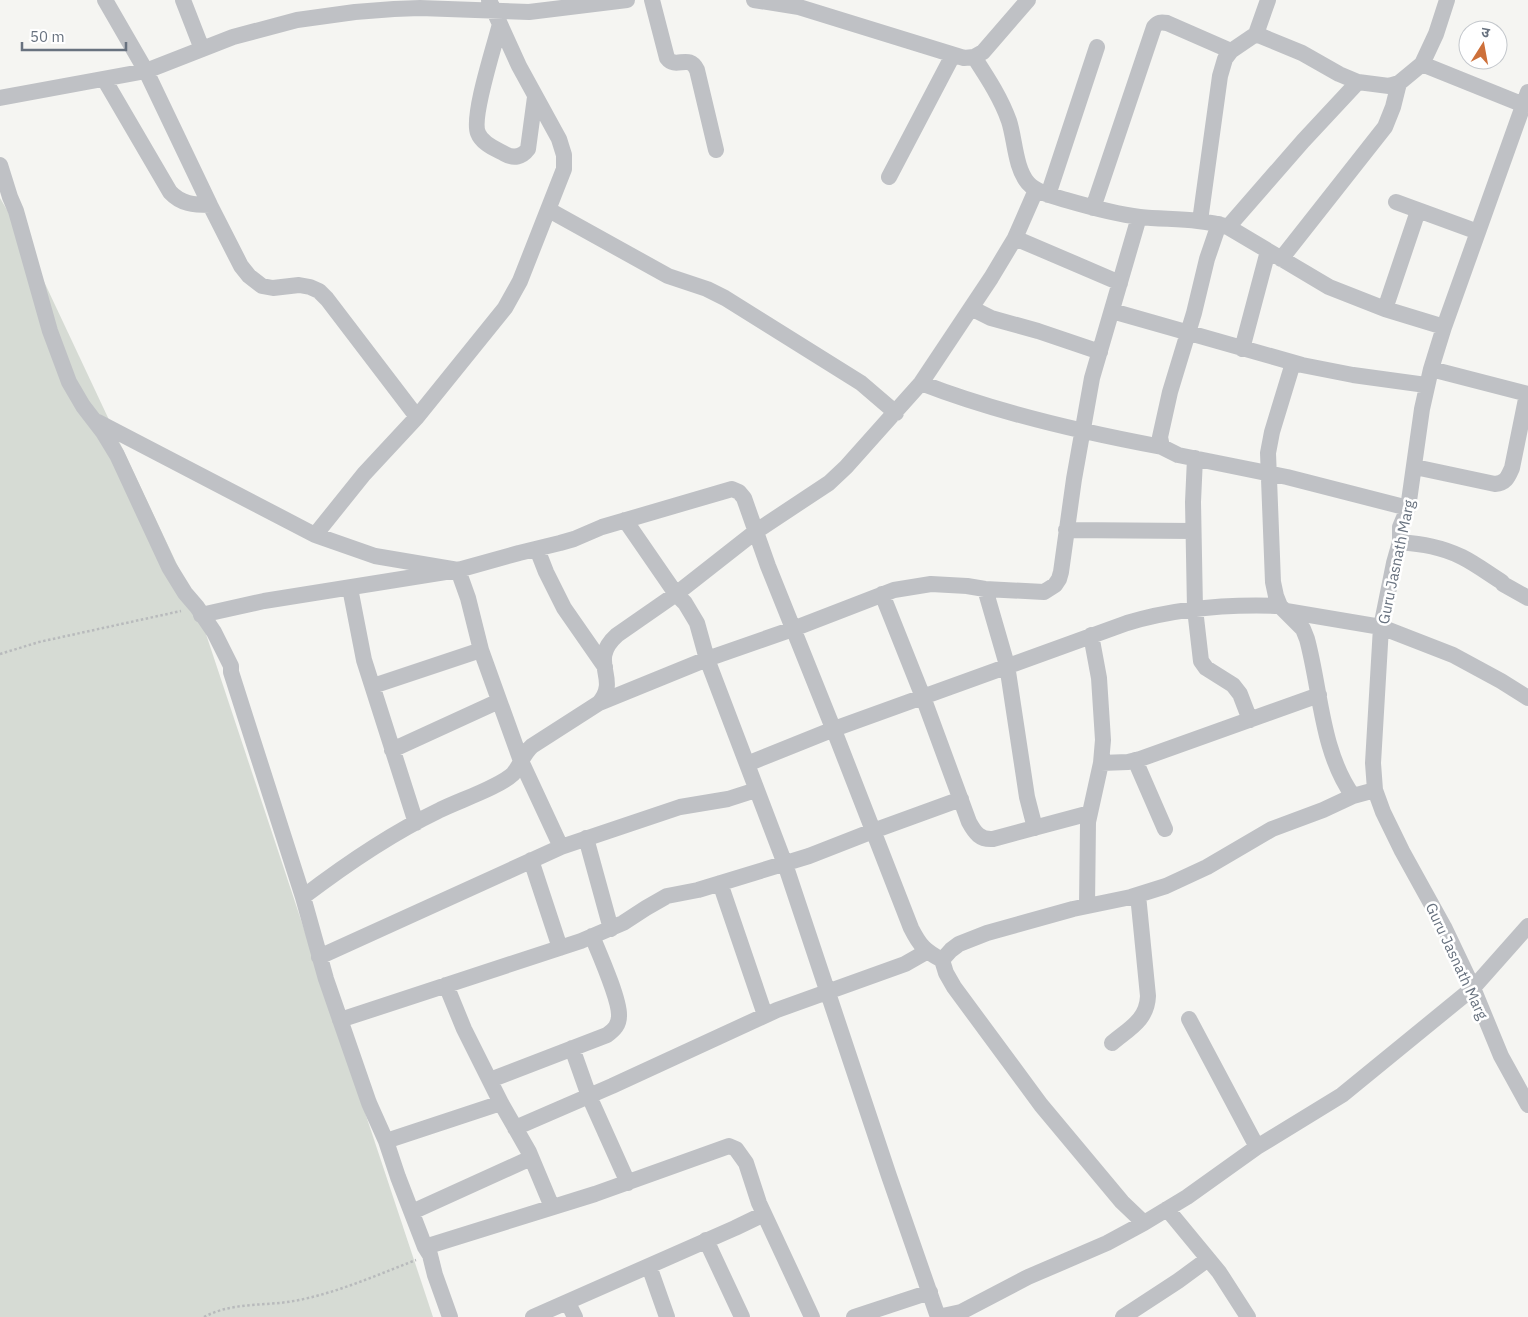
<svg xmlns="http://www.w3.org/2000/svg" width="1528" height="1317" viewBox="0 0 1528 1317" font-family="'IBM Plex Sans','Noto Sans Devanagari',sans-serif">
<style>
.green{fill:#d6dbd4}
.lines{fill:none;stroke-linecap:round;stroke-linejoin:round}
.path{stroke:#b8babc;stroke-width:2.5;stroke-dasharray:2.5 2.5;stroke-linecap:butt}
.minor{stroke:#bfc1c5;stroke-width:16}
.labels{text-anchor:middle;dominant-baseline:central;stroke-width:5;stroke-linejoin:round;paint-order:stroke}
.street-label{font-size:15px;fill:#68727f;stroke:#fff}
</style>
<rect width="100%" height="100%" fill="#f5f5f2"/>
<path class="green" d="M 0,198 L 24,239 L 197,607 L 433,1317 L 0,1317 Z"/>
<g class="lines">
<path class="path" d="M 0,654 L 39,642 L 181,611
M 204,1317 C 234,1301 266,1307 299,1300 C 339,1292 377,1275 416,1260"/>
<path class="minor" d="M 105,0 L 146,71 L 210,205 L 241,266 L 249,276 L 262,286 L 273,288 L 299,285 L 310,287 L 319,291 L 327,299 L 417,417
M 183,0 L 202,49
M 652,0 L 667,58 C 676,70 689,53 697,70 L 716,150
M 754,0 L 799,7 L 964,58 L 974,57 L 983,52 L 1028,0
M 500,24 C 495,44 471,117 478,133 C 482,144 496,149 505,154 C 514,159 522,157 528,149 L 535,97
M 1256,34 L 1302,53 L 1339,74 L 1358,82 L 1389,86 L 1399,83 L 1422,64 L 1436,34 L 1447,0
M 974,57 C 987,77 1001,98 1009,121 C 1015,139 1015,168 1028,183 C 1037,193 1053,196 1066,200 C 1090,207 1115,214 1140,217 C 1169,220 1199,218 1228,227 L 1329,287 L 1385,309 L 1444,327
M 1422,64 L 1524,105
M 104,79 L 170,192 C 181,204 194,205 210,205
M 1528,92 L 1444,327 L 1431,369 L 1422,409 L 1408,508 L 1400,527 L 1400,542 L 1394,563 L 1381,627 L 1373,763 L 1375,790 L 1383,812 L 1402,851 L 1444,927 L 1473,988 L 1501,1056 L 1528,1105
M 0,98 L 146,71 L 233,37 L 297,20 L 355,12 L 394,9 L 420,8 L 529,12 L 627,0
M 0,165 L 10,197 L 16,211 L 50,331 L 69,382 L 83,406 L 103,432 L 117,455 L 169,567 L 185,593 L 197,607 L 214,632 L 231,666 L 231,672 L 303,897 L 326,979 L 369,1103 L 386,1141 L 398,1177 L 425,1247 L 430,1255 L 435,1275 L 450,1317
M 889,177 L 953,55
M 1048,195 L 1097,47
M 1396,202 L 1478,232
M 1093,208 L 1154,27 C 1158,22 1161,22 1167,23 L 1231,51
M 549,210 L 668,276 L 707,289 L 725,298 L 861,383 L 896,413
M 1200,221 L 1220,76 L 1225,59 L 1231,51 L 1256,34 L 1268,0
M 1219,224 L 1207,259 L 1194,313 L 1170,392 L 1160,437 L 1162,447 L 1178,455 L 1287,477 L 1408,508
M 1228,227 L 1303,141 L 1358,82
M 1015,238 L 1120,283
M 1281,259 L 1385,127 L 1393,107 L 1399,83
M 971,308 L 991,318 L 1038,331 L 1100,352
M 1385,309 L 1418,211
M 1112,311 L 1302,365 L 1353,375 L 1426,385
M 1242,349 L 1268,251
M 1293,363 L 1272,432 L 1268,453 L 1273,582 L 1276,596 L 1280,606 L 1303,629 L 1307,639 C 1321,691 1321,751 1353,796
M 1431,369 L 1528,394
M 921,383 C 998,413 1081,432 1162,447
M 98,422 L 315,535 L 375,556 L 458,570 L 468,598 L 481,650 L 521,761 L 561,847
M 1195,458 L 1193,502 L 1195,609 L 1201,661 L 1206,668 L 1233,685 L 1240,694 L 1250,720
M 1415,467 L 1495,484 C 1506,483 1508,477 1512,468 L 1527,394
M 625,520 L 676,594 L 685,603 L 697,623 L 707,659 L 785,864 L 889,1176 L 938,1317
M 1066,530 L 1193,531
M 315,535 L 364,474 L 417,417 L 505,308 L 520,281 L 564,169 L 564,155 L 559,139 L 519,66 L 489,0
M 1400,542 C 1422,544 1442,547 1462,557 C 1476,564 1489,574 1502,582 L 1503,584 L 1528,598
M 537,549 L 546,572 L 564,608 L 605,667
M 350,588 L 364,660 L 416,823
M 985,589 L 1007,665 L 1027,797 L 1035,828
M 882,594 L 923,697 L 969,822 C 975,833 980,840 993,839 L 1090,813
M 1286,611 L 1381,627 L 1453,655 L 1501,681 L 1528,698
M 201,615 L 264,601 L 458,570 L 519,553 L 560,543 L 574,539 L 602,527 L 732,489 L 739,492 L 744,498 L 768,566 L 837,738 L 911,928 C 920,946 925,951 942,960
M 373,686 L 481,650
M 599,703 L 707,659 L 793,629 L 894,590 L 931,584 L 967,586 L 985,589 L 1044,592 L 1055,585 L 1059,579 L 1061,572 L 1074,479 L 1092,378 L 1139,217
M 392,750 L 499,701
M 1135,760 L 1165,829
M 1101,763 L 1128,762 L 1140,759 L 1319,695
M 747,764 L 834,729 L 1127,623 C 1177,608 1229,604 1280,606
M 586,838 L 611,929
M 531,860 L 560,948
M 720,883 L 765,1015
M 303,897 C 345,865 390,834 438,811 C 457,801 498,788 513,774 C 521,765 522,755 532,746 L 599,703 C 621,678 587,662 617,635 L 676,594 L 755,532 L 829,483 L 846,467 L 921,383 L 991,278 L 1015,238 L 1036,190
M 1087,906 L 1088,822 L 1101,763 L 1103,740 L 1099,678 L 1091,635
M 319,957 L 561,847 L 680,807 L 728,799 L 756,790
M 446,985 L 464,1029 L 501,1103 L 529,1152 L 552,1207
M 1189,1019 L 1257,1147
M 340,1020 L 581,941 L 623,923 L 646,908 L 667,896 L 698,890 L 809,856 L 873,831 L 961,799
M 1112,1043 C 1130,1028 1147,1020 1148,996 L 1138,895
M 572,1048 L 589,1096 L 628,1183
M 490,1080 L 607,1035 C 614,1030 619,1025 619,1016 C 620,1000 599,953 592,936
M 515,1128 L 612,1086 L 777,1010 L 905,964 L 926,952
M 386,1141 L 501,1103
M 1167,1209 L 1219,1272 L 1248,1317
M 412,1212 L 531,1158
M 1144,1223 L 1122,1202 L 1041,1105 L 954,987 L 946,973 L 942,960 L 951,950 L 959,944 L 987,933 L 1073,909 L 1131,897 L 1166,886 L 1207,867 L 1272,829 L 1323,810 L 1353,796 L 1375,790
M 706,1240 L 742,1317
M 425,1247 L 595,1194 L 729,1146 L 736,1149 L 746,1163 L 759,1203 L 812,1317
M 649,1266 L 667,1317
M 568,1303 L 575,1317
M 533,1317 L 735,1228 L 764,1214
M 854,1317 L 930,1292
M 938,1317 L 961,1312 L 1028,1277 L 1107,1243 L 1144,1223 L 1187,1197 L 1257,1147 L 1342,1095 L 1473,988 L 1528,926
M 1123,1317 L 1178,1281 L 1208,1259"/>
</g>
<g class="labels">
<g class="street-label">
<text transform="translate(1396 562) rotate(-78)">Guru Jasnath Marg</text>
<text transform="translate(1457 961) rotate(65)">Guru Jasnath Marg</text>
</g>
</g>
<g transform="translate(1483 45) rotate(11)"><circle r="24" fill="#ffffff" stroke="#c3c7cc"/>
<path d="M0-4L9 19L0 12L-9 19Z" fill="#cd703a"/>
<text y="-8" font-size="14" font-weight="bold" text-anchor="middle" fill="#68727f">उ</text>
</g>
<path d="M22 42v8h104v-8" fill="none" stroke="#68727f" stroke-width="2.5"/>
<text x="30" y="42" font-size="15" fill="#68727f" stroke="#ffffff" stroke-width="4" paint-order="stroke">50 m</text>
</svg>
